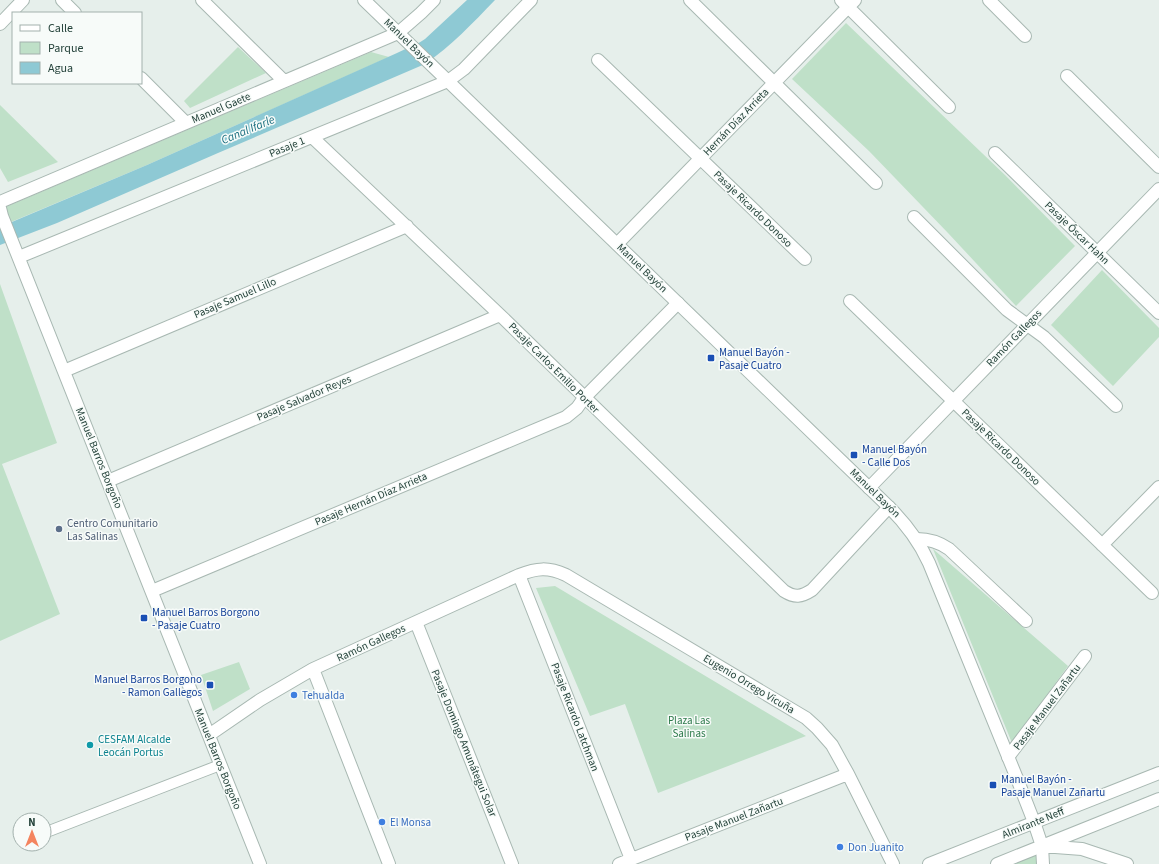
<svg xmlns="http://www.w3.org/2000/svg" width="1159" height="864" viewBox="0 0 1159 864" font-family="'Source Sans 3',sans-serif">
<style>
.green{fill:#bfe0c8}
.water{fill:#8ec9d4}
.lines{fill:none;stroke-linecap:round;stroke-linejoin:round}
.service-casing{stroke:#a8b8b2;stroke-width:12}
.minor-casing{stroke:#a8b8b2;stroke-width:14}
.tertiary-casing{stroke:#a8b8b2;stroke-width:14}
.service{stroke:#fff;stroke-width:10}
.minor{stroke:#fff;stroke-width:12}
.tertiary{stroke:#fff;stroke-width:12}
.transit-dot{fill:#1a4fb4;stroke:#f7fbf9;stroke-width:1.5}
.service-dot{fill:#5c6f8a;stroke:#f7fbf9;stroke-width:1.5}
.shop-dot{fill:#3f7fe0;stroke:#f7fbf9;stroke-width:1.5}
.culture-dot{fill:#0f9aa8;stroke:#f7fbf9;stroke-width:1.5}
.labels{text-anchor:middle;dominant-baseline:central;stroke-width:3;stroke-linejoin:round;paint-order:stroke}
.street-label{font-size:11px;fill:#24423a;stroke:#f7fbf9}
.transit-label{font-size:11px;fill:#164399;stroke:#f7fbf9;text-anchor:start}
.service-label{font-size:11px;fill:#4e5e75;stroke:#f7fbf9;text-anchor:start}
.shop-label{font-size:11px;fill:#366cbe;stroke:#f7fbf9;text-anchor:start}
.park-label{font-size:11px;fill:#2d7a4b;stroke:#f7fbf9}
.culture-label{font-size:11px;fill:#0d838f;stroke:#f7fbf9;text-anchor:start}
.water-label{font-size:12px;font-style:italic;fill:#1c6f80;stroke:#f7fbf9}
</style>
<rect width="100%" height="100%" fill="#e6efeb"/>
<path class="green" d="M 846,23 L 1005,175 L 1075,246 L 1016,306 L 948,233 L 869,151 L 792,79 Z
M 238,47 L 266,73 L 190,108 L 184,101 Z
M 371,52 L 389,57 L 147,165 L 11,222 L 3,208 Z
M 0,105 L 58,162 L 8,182 L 0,168 Z
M 1102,270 L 1159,328 L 1159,337 L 1113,386 L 1051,325 Z
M 0,284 L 57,443 L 2,464 L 60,614 L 0,641 Z
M 933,549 L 1068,666 L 1012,743 Z
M 555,586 L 806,736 L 658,793 L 625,704 L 590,716 L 536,588 Z
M 239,662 L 250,689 L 213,711 L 201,675 Z
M 1038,853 L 1036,864 L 1009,864 Z"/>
<path class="water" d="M 467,0 L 495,0 C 473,23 451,46 425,64 L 218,153 L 57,223 L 0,245 L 0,227 L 147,165 L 397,53 C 407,48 417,45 425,39 Z"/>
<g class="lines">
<defs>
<path id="service" d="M 44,833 L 220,765"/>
<path id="minor" d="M 62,0 L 75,13
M 202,0 L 284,81
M 690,0 L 876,183
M 841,0 L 949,107
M 989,0 L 1025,36
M 0,24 L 23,0
M 598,60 L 805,259
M 1067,76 L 1159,167
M 141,78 L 186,123
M 312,137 L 500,315 L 784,591 C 795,598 801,597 812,590 L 889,507
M 995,153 L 1159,313
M 0,202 L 398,33 L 421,13 L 434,0
M 0,208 L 2,216 L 260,864
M 914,217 L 1007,310 L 1044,337 L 1116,406
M 617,244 L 855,0
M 19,257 L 448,81 L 464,69 L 531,0
M 850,301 L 1152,593
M 64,371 L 407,226
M 108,481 L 500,315
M 869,488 L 1159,189
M 917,539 C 929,539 939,542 949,549 L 1026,621
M 1102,545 L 1159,487
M 519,575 L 631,859
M 152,591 L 566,417 L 577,408 L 584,398 L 678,303
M 416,622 L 512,864
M 313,669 L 389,864
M 209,735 L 260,700 L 313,669 L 519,575 C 537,568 548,567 566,575 L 806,718 L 817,728 L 832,745 L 848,774 L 893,864
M 1008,757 L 1085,656
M 619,864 L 848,774
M 1043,864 L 1042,846 L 1082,849 L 1127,864"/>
<path id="tertiary" d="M 364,0 L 889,507 C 906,524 919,541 929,563 L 1018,781 L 1034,822 L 1042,846
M 929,864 L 1159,773
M 997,864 L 1159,799"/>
</defs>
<use href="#service" class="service-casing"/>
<use href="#minor" class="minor-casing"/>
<use href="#tertiary" class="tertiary-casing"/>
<use href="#service" class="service"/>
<use href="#minor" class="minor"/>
<use href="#tertiary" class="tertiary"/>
</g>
<g class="transit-dot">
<rect x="707" y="354" width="8" height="8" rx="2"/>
<rect x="850" y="451" width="8" height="8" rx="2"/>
<rect x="140" y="614" width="8" height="8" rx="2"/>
<rect x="206" y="681" width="8" height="8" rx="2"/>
<rect x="989" y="781" width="8" height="8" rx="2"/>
</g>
<circle class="service-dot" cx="59" cy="529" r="4"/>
<g class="shop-dot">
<circle cx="294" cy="695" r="4"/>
<circle cx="382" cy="822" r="4"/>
<circle cx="840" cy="847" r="4"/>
</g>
<circle class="culture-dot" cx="90" cy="745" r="4"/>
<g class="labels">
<g class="street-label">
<text transform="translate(409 43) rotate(44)">Manuel Bayón</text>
<text transform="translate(221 108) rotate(-23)">Manuel Gaete</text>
<text transform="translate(736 122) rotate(-46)">Hernán Díaz Arrieta</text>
<text transform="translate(287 147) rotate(-22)">Pasaje 1</text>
<text transform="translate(753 209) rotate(44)">Pasaje Ricardo Donoso</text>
<text transform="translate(1077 233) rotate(44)">Pasaje Óscar Hahn</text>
<text transform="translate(642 268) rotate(44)">Manuel Bayón</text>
<text transform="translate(235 298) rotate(-23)">Pasaje Samuel Lillo</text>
<text transform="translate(1014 338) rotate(-46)">Ramón Gallegos</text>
<text transform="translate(554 368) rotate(45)">Pasaje Carlos Emilio Porter</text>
<text transform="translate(304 398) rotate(-23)">Pasaje Salvador Reyes</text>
<text transform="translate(1001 447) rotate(44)">Pasaje Ricardo Donoso</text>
<text transform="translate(99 458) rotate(68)">Manuel Barros Borgoño</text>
<text transform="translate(875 493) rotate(44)">Manuel Bayón</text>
<text transform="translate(371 499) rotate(-23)">Pasaje Hernán Díaz Arrieta</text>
<text transform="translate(371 643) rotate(-25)">Ramón Gallegos</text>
<text transform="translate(749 684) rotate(31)">Eugenio Orrego Vicuña</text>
<text transform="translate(1047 707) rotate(-53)">Pasaje Manuel Zañartu</text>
<text transform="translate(575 717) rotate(69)">Pasaje Ricardo Latchman</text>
<text transform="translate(464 743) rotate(68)">Pasaje Domingo Amunátegui Solar</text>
<text transform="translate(218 759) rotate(68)">Manuel Barros Borgoño</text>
<text transform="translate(734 819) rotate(-21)">Pasaje Manuel Zañartu</text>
<text transform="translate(1033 823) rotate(-22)">Almirante Neff</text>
</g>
<g class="transit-label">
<text x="719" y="352">Manuel Bayón -<tspan x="719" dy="13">Pasaje Cuatro</tspan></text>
<text x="862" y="449">Manuel Bayón<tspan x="862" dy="13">- Calle Dos</tspan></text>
<text x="152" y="612">Manuel Barros Borgono<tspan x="152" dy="13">- Pasaje Cuatro</tspan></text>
<text x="202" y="679" text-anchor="end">Manuel Barros Borgono<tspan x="202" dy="13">- Ramon Gallegos</tspan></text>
<text x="1001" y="779">Manuel Bayón -<tspan x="1001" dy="13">Pasaje Manuel Zañartu</tspan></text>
</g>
<g class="service-label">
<text x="67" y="523">Centro Comunitario<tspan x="67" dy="13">Las Salinas</tspan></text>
</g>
<g class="shop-label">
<text x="302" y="695">Tehualda</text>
<text x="390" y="822">El Monsa</text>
<text x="848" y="847">Don Juanito</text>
</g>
<g class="park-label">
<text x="689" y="720">Plaza Las<tspan x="689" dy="13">Salinas</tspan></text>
</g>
<g class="culture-label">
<text x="98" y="739">CESFAM Alcalde<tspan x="98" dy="13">Leocán Portus</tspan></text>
</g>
<g class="water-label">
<text transform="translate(248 130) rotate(-23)">Canal Ifarle</text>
</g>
</g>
<rect x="12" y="12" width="130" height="72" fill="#f7fbf9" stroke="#a3b1ad"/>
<rect x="20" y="25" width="20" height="6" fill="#ffffff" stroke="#a3b1ad"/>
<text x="48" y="32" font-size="12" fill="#24423a">Calle</text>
<rect x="20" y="42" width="20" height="12" fill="#bfe0c8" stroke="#a3b1ad"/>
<text x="48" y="52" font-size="12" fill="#24423a">Parque</text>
<rect x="20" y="62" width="20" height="12" fill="#8ec9d4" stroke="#a3b1ad"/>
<text x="48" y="72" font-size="12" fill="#24423a">Agua</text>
<g transform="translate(32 832)"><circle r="19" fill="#f7fbf9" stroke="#a3b1ad"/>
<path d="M0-3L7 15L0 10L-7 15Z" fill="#f4845f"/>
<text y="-6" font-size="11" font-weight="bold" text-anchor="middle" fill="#24423a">N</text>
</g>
</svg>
